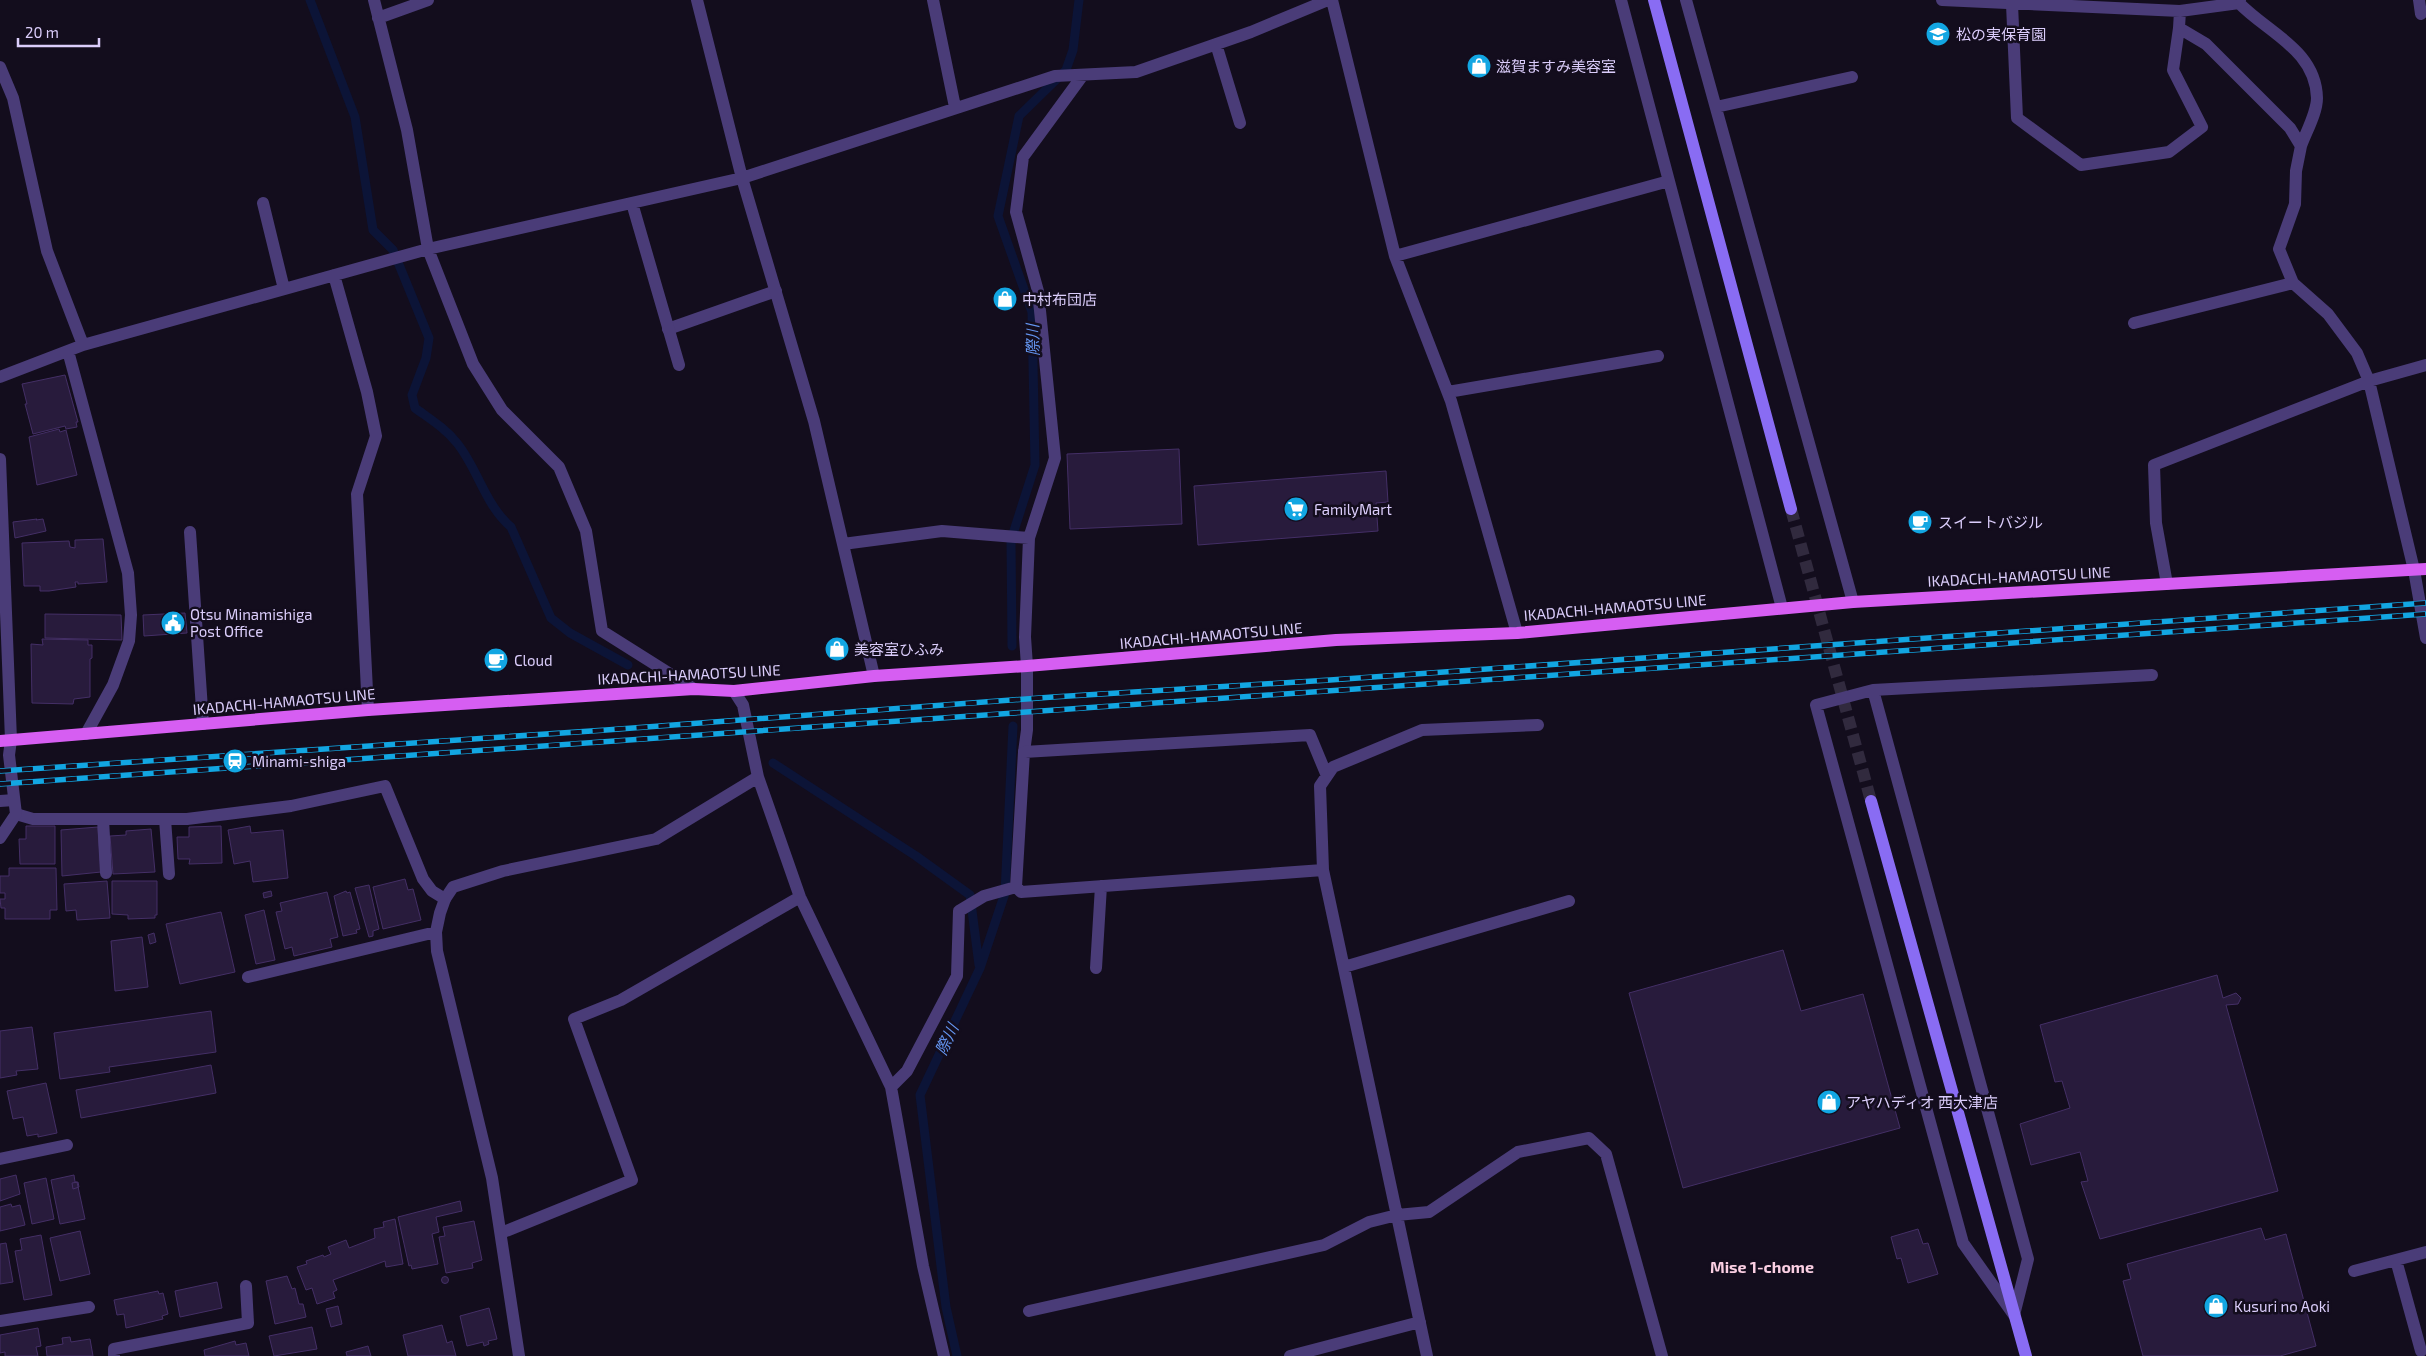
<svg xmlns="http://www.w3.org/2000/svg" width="2426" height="1356" viewBox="0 0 2426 1356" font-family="'Exo 2','Noto Sans JP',sans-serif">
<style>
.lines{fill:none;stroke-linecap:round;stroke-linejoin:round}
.stream{stroke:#0c1437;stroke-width:9}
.building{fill:#281b3c;stroke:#442f66}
.secondary-tunnel{stroke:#312a3e;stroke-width:12;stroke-dasharray:12 6;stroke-linecap:butt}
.lane{stroke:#4a3c78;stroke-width:12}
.street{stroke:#4a3c78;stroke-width:12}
.secondary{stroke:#896cf3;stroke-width:12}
.primary{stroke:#d65ef2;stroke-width:12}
.rail-casing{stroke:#12a6e2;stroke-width:5.5}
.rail{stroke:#130d1d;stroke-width:4;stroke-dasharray:11;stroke-linecap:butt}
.labels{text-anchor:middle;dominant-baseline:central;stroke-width:5;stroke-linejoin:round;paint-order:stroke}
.poi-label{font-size:15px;fill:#dbcdfb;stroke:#130d1d;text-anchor:start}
.street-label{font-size:15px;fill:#dbcdfb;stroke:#130d1d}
.water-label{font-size:16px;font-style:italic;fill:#6496f2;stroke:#130d1d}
.neighbourhood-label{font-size:16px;font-weight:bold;fill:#fbcfe3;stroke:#130d1d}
</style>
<rect width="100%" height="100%" fill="#130d1d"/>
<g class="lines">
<path class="stream" d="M 310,0 L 355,117 L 373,230 L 393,250 L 429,338 L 426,358 L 412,395 L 415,408 C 430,419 445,428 457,443 C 478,469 485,505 511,527 L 551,618 L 570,633 L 628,665
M 1012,646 L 1011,540 L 1035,465 L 1032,312 L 998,216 L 1019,116 L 1066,70 L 1073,50 L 1079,0
M 773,763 L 916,856 L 970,895 L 979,965
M 957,1356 L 946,1307 L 920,1095 L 980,968 L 1005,893 L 1013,726"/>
</g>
<path class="building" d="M 65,375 L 78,422 L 76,422 L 77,427 L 66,429 L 65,426 L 33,434 L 25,404 L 27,404 L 22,384 Z
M 59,429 L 60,432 L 66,430 L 77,475 L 37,485 L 29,437 Z
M 1179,449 L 1182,524 L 1070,529 L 1067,454 Z
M 1386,471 L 1388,502 L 1376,503 L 1378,531 L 1198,545 L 1194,486 Z
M 37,519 L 36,520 L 43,519 L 46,531 L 15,538 L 13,522 Z
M 103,539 L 107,582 L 78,584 L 78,582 L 75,582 L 76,587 L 49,591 L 40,591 L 40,586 L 24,586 L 22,543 L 69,541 L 70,547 L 75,548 L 75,540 Z
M 185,613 L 187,633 L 144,636 L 143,615 Z
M 45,614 L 121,615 L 122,640 L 45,638 Z
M 42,639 L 88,640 L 88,645 L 92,645 L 92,658 L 90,659 L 90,697 L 74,699 L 73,704 L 32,703 L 31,644 L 43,645 Z
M 26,826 L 55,826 L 55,864 L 20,864 L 19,839 L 26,839 Z
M 221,826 L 222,863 L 189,864 L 190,859 L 178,859 L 177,837 L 189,837 L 189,827 Z
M 250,826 L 251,833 L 283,830 L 288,878 L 253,882 L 250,861 L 234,864 L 228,830 Z
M 98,827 L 101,872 L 62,876 L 61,830 Z
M 151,829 L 155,872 L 113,874 L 110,836 L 126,835 L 126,831 Z
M 9,868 L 56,868 L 57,910 L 50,910 L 50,919 L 5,919 L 5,908 L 1,908 L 0,899 L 5,899 L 5,893 L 0,893 L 0,876 L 9,876 Z
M 405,879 L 408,890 L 413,889 L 421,920 L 383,929 L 373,887 Z
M 107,881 L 110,918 L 77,920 L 76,910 L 66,911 L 64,884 Z
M 112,881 L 157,881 L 157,915 L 155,915 L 155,918 L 128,919 L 128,915 L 112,914 Z
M 369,885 L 379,929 L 373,931 L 373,936 L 369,937 L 355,888 Z
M 271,891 L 272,896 L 264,898 L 263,893 Z
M 346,891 L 347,893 L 350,892 L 360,929 L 356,930 L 357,933 L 343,936 L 334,896 Z
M 327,892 L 338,937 L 330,939 L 332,947 L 294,956 L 292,947 L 285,949 L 276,912 L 282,911 L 280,903 Z
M 264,910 L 275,960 L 256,964 L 245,915 Z
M 221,912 L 235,972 L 180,984 L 166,924 Z
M 154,933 L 156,942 L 150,944 L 148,935 Z
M 142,937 L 148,987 L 115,991 L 111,941 Z
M 1783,950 L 1801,1011 L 1863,994 L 1900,1128 L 1683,1188 L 1629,993 Z
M 2217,975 L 2223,998 L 2236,993 L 2241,998 L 2238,1004 L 2226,1005 L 2278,1191 L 2100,1239 L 2081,1182 L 2088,1181 L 2080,1152 L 2031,1165 L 2020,1124 L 2070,1108 L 2062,1081 L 2055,1082 L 2040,1025 Z
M 211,1011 L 216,1052 L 109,1067 L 110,1072 L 60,1079 L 54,1033 Z
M 32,1027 L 38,1069 L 16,1071 L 17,1075 L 0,1078 L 0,1031 Z
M 211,1065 L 216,1093 L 81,1118 L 76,1090 Z
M 46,1083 L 57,1133 L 38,1137 L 38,1134 L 27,1136 L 23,1117 L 13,1119 L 7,1091 Z
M 16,1175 L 20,1194 L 0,1201 L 0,1179 Z
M 74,1175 L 75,1182 L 77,1182 L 85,1219 L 60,1224 L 51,1180 Z
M 46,1178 L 54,1219 L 32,1224 L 24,1183 Z
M 78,1182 L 79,1187 L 73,1189 L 72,1183 Z
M 460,1201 L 462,1211 L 436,1217 L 439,1232 L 432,1234 L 438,1264 L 412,1269 L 411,1265 L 409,1266 L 398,1217 Z
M 11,1204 L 12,1207 L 20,1205 L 25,1225 L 0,1231 L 0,1207 Z
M 395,1219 L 403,1264 L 386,1267 L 385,1261 L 333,1280 L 337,1290 L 333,1292 L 335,1298 L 317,1304 L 312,1288 L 306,1290 L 297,1267 L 307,1264 L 306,1261 L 323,1255 L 324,1257 L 331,1254 L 328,1247 L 346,1240 L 349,1248 L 375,1238 L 374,1229 L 384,1227 L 383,1222 Z
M 474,1221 L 482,1260 L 472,1263 L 473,1268 L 446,1273 L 439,1237 L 445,1236 L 443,1227 Z
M 2261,1228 L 2265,1240 L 2286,1234 L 2316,1346 L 2280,1356 L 2143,1356 L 2123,1281 L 2131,1279 L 2127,1264 Z
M 1918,1229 L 1923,1244 L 1928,1243 L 1938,1274 L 1908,1283 L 1901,1258 L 1897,1259 L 1891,1237 Z
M 80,1231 L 90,1274 L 60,1281 L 50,1238 Z
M 41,1235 L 52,1295 L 24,1300 L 15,1251 L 22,1250 L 20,1239 Z
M 6,1243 L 13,1282 L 0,1284 L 0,1244 Z
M 287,1276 L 292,1289 L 295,1288 L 299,1304 L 303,1304 L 306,1317 L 275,1324 L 266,1281 Z
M441.5 1280a3.5 3.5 0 1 1 7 0a3.5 3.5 0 1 1-7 0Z
M 217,1282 L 222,1308 L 180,1317 L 175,1291 Z
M 158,1291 L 159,1294 L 163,1293 L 168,1314 L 162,1316 L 163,1319 L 126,1328 L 124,1314 L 117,1315 L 114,1300 Z
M 338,1306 L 342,1324 L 331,1327 L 326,1309 Z
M 489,1308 L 497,1339 L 488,1341 L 489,1344 L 484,1346 L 483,1342 L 467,1346 L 460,1316 Z
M 442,1325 L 447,1343 L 452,1341 L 456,1356 L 408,1356 L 403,1335 Z
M 312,1327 L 317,1349 L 274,1356 L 269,1336 Z
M 38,1328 L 41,1346 L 36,1347 L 38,1356 L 5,1356 L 5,1352 L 0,1353 L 0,1335 Z
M 70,1337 L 71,1342 L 90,1339 L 93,1356 L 47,1356 L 46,1347 L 63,1344 L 62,1338 Z
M 235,1341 L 236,1345 L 246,1343 L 249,1356 L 205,1356 L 204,1350 Z
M 368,1346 L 371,1356 L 347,1356 L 346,1352 Z"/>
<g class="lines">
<path class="secondary-tunnel" d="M 1791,509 L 1871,801"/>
<path class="lane" d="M 668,329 L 776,291
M 1024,752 L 1027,730 L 1027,666
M 0,801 L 14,800
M 16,814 L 33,819 L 187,819 L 291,806 L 385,786 L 423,879 L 432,891 L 445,899
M 103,819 L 106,873
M 165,819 L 169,874"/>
<path class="street" d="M 374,0 L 407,130 L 428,249 L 473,364 L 502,410 L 559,467 L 586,531 L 602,631 L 694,689
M 697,0 L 742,178 L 814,421 L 874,676
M 933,0 L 955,107
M 1332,0 L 1395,256 L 1451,401 L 1517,633
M 1621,0 L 1782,608
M 1686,0 L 1853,602
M 1942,0 L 2180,11 L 2239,3 L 2240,0
M 2419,0 L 2421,14
M 2239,3 C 2268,33 2316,50 2317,98 C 2317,113 2306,132 2301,146
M 2012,4 L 2017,118 L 2081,165 L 2169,152 L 2202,127 L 2173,70 L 2179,28
M 2180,11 L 2179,28 L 2206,44 L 2290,128 L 2301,146 L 2296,171 L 2295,204 L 2279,249 L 2293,283 L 2328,314 L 2357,353 L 2369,381 L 2414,570 L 2426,638
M 378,18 L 428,0
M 1216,44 L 1240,123
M 0,67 L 13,98 L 47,251 L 83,345
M 1716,107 L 1852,77
M 263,203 L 284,289
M 632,203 L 679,365
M 1395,256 L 1669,181
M 334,275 L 367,392 L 376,436 L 357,494 L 368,710
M 2134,323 L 2293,283
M 68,351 L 128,573 L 131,615 L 129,641 L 113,685 L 86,734
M 0,377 L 83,345 L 428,249 L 742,178 L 1055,76 L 1136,72 L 1251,32 L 1328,0
M 1448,392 L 1658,356
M 0,459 L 11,740 L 9,755 L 16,814 L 0,838
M 190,532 L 203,724
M 843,544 L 942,531 L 1029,538
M 2167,584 L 2156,523 L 2154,465 L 2369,381 L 2426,365
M 1027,666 L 1025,637 L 1029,538 L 1055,458 L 1038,291 L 1016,212 L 1023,157 L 1083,75
M 1873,690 L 2028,1259 L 2014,1315 L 1963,1243 L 1816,705 Z
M 1873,690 L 2152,675
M 734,691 L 743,705 L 758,777 L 800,897 L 891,1087 L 923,1266 L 944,1356
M 1016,887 L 1021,892 L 1323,870
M 1344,967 L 1569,901
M 1096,968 L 1101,886
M 248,977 L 436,932
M 891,1087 L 907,1071 L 957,976 L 959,911 L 984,896 L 1016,887 L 1024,752 L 1310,735 L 1327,776
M 0,1159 L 67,1145
M 501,1233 L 632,1180 L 574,1019 L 621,1000 L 800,897
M 2396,1260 L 2421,1351
M 2354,1271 L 2426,1252
M 1029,1311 L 1324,1245 L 1369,1222 L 1397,1215 L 1429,1212 L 1518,1152 L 1589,1138 L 1606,1154 L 1662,1356
M 0,1321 L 89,1307
M 114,1356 L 114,1349 L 248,1323 L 246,1286
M 519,1356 L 492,1178 L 437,951 L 436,932 L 440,913 L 445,899 L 453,887 L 503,871 L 656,839 L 758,777
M 1290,1356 L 1420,1322
M 1427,1356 L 1323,870 L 1320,786 L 1333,767 L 1422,730 L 1538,725"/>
<path class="secondary" d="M 1654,0 L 1791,509
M 1871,801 L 2026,1356"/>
<path class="primary" d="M 0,741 L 368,710 L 694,689 L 734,691 L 874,676 L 1027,666 L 1336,640 L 1517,633 L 1853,602 L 2426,569"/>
<defs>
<path id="rail" d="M 0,771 L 606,730 L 1053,697 L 1330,680 L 2426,603
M 0,784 L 2426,614"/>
</defs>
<use href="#rail" class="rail-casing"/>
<use href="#rail" class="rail"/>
</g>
<defs>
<symbol id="school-disc" viewBox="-11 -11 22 22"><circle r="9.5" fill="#12a6e2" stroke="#130d1d"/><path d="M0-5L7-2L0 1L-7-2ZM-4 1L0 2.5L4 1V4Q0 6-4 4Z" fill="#fff"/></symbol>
<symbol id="shop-disc" viewBox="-11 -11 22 22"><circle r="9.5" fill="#12a6e2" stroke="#130d1d"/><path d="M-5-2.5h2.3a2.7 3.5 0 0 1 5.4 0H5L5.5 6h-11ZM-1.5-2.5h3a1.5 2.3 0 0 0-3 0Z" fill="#fff"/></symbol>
<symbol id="supermarket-disc" viewBox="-11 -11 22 22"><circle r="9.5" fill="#12a6e2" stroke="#130d1d"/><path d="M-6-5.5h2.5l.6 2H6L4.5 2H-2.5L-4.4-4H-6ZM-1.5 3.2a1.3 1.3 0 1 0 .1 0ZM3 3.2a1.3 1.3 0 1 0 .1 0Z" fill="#fff"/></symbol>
<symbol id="cafe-disc" viewBox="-11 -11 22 22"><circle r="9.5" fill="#12a6e2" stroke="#130d1d"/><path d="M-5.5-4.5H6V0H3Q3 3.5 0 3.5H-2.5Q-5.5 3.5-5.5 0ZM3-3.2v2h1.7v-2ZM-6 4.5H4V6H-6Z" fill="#fff"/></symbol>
<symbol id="civic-disc" viewBox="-11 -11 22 22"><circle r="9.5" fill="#12a6e2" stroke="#130d1d"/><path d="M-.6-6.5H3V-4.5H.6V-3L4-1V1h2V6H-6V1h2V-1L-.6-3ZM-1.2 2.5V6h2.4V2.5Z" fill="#fff"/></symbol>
<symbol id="station-disc" viewBox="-11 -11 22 22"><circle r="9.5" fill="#12a6e2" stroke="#130d1d"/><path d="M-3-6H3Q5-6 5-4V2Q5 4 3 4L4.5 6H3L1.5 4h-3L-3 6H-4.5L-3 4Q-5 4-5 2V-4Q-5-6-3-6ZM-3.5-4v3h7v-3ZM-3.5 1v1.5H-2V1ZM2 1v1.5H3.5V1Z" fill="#fff"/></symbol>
</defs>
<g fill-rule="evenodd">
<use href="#school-disc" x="1924" y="20" width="28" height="28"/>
<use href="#shop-disc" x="1465" y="52" width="28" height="28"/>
<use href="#shop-disc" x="991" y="285" width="28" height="28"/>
<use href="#supermarket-disc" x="1282" y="495" width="28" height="28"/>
<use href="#cafe-disc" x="1906" y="508" width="28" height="28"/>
<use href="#civic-disc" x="159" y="609" width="28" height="28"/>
<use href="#shop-disc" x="823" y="635" width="28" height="28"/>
<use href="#cafe-disc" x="482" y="646" width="28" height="28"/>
<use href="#station-disc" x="221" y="747" width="28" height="28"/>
<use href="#shop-disc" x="1815" y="1088" width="28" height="28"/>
<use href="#shop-disc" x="2202" y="1292" width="28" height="28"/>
</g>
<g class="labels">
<g class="poi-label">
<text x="1956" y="34">松の実保育園</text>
<text x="1496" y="66">滋賀ますみ美容室</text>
<text x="1022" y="299">中村布団店</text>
<text x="1314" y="509">FamilyMart</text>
<text x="1938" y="522">スイートバジル</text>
<text x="190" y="614">Otsu Minamishiga<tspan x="190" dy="17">Post Office</tspan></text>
<text x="854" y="649">美容室ひふみ</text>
<text x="514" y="660">Cloud</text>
<text x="252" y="761">Minami-shiga</text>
<text x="1846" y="1102">アヤハディオ 西大津店</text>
<text x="2234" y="1306">Kusuri no Aoki</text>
</g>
<g class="street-label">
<text transform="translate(2019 576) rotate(-3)">IKADACHI-HAMAOTSU LINE</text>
<text transform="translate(1615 607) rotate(-5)">IKADACHI-HAMAOTSU LINE</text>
<text transform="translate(1211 635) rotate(-5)">IKADACHI-HAMAOTSU LINE</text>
<text transform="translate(689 674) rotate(-3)">IKADACHI-HAMAOTSU LINE</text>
<text transform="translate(284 701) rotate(-5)">IKADACHI-HAMAOTSU LINE</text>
</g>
<g class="water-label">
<text transform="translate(1032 340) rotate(-91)">際川</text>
<text transform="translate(946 1039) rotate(-65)">際川</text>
</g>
<g class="neighbourhood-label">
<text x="1762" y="1266">Mise 1-chome</text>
</g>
</g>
<path d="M18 38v8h81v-8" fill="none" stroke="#dbcdfb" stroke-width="2.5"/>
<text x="25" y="38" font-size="15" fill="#dbcdfb" stroke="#130d1d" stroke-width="4" paint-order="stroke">20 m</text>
</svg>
